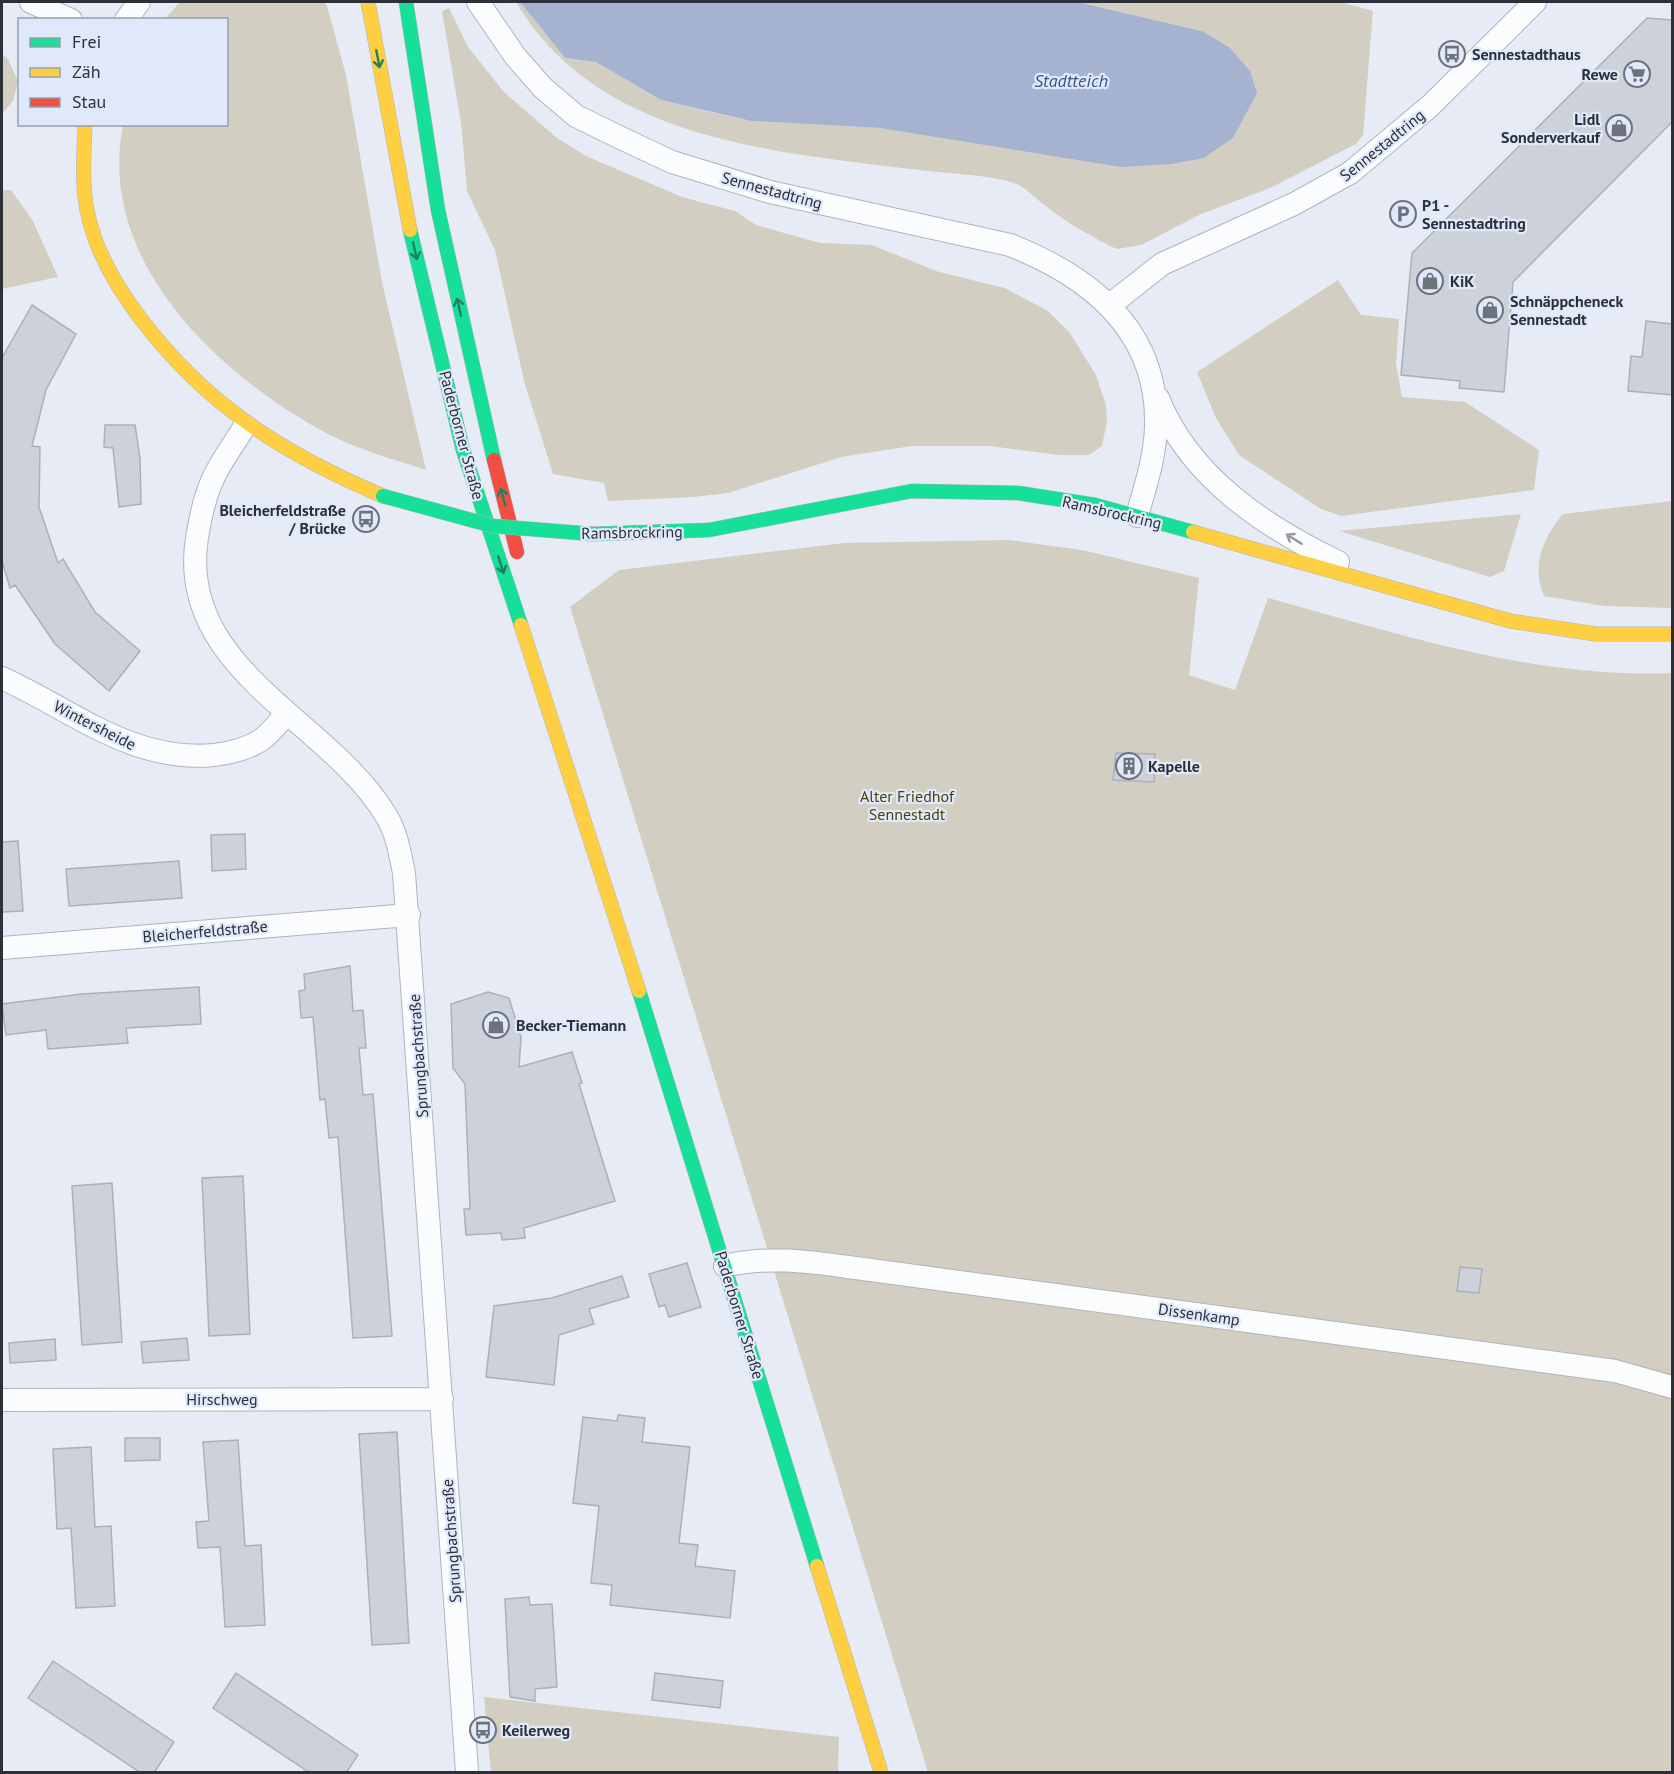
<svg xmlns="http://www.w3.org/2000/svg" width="1674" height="1774" viewBox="0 0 1674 1774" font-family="'PT Sans',sans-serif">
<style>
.green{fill:#d2cfc2}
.water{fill:#a5b3d1}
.building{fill:#cdd1da;stroke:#acb0b8;stroke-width:1.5}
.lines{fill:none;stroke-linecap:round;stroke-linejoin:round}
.street-casing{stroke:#b0b4bc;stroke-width:24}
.fast-casing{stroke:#b0b4bc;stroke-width:15}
.slow-casing{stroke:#b0b4bc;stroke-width:15}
.jam-casing{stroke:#b0b4bc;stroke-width:15}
.street{stroke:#fbfcfe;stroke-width:22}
.fast{stroke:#16e098;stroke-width:14}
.slow{stroke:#ffcf43;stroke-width:14}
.jam{stroke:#f24e42;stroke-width:14}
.fast-bridge-casing{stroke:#b0b4bc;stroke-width:15;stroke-linecap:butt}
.fast-bridge{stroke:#16e098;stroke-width:14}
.oneway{stroke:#227f63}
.oneway2{stroke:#94969b}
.labels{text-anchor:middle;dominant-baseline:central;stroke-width:4.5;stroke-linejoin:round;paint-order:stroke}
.poi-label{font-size:16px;font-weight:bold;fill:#2c3038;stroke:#e0e9fb;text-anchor:start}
.street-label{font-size:16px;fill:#2c3038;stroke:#e0e9fb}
.park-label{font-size:16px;fill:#4e4007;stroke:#e0e9fb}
.water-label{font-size:18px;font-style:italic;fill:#3b5386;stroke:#e0e9fb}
</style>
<rect width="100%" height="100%" fill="#e6ebf5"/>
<path class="green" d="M 180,2 L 324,2 L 327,6 L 346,75 L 382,282 L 426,470 C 393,459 359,450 328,434 C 218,375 96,261 123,125 L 226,124 L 226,20 L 165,19 Z
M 516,2 L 520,2 L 565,58 L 596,62 L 661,100 L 706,111 L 751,121 L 880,128 L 1202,31 L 1077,2 L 1340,2 L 1373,11 L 1363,135 L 1356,144 L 1270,188 L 1201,214 L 1141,245 L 1117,249 C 1098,241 1063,220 1047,207 C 1037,200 1025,186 1014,183 C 986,174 949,174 919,170 C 776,152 598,141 516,2 Z
M 449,8 L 468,47 L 504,92 L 557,138 L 586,156 L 682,197 L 735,211 L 756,225 L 820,243 L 872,245 L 939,272 L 1005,288 L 1048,311 L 1070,333 L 1096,375 L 1106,405 L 1107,421 L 1102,446 L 1089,455 L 1059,455 L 990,446 L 912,446 L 841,457 L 728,493 L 694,497 L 608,501 L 604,483 L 553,474 L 524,381 L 495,250 L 467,191 L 461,123 L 442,11 Z
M 2,54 L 8,59 L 18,81 L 13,101 L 2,114 Z
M 2,190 L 11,190 L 33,221 L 58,277 L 2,289 Z
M 1338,280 L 1361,315 L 1399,319 L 1396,363 L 1402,397 L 1465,402 L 1539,450 L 1534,490 L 1341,516 L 1321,509 L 1239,455 L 1216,418 L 1197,372 Z
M 1672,501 L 1672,608 L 1604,606 L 1544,596 C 1531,565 1543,538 1563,514 Z
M 1521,514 L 1504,571 L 1490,577 L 1339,531 Z
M 1008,540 L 1082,550 L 1199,578 L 1189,675 L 1235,690 L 1268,598 C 1399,634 1535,679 1672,673 L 1672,1772 L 928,1772 L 570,607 L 619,570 L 844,543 Z
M 484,1697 L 839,1737 L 838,1772 L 491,1772 Z"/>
<path class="water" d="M 520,2 L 1077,2 L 1202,31 L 1230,48 L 1250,71 L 1257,93 L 1233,138 L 1204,158 L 1171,164 L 1121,167 L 880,128 L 751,121 L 661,100 L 596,62 L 565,58 Z"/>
<path class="building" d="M 1647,18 L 1672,20 L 1672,122 L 1513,282 L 1504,392 L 1459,388 L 1460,381 L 1401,375 L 1412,253 Z
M 32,305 L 76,334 L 46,390 L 32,446 L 40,447 L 39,507 L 58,563 L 63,559 L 95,612 L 140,651 L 109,691 L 55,644 L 15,585 L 10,588 L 2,561 L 2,358 Z
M 1646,321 L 1672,324 L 1672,395 L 1628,391 L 1631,356 L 1642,357 Z
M 105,425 L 135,425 L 140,458 L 141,504 L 119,507 L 113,448 L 104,447 Z
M 1116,753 L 1155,754 L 1154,782 L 1113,780 Z
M 245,834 L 246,869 L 212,871 L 211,835 Z
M 18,841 L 23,911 L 2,912 L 2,842 Z
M 179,861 L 182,898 L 69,906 L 66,869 Z
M 350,966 L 353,1011 L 363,1010 L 366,1048 L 359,1048 L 363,1095 L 373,1094 L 392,1336 L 353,1338 L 338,1137 L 329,1138 L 325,1099 L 320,1100 L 313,1017 L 301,1018 L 299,991 L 305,990 L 304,974 Z
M 199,987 L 201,1024 L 126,1028 L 128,1043 L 48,1049 L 46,1030 L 6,1035 L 2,1004 L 82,994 Z
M 488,992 L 509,998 L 521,1037 L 519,1067 L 572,1052 L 582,1083 L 579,1084 L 615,1201 L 524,1228 L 525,1238 L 502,1240 L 501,1233 L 466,1235 L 464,1209 L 470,1209 L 465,1084 L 453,1068 L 451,1004 Z
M 243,1176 L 250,1334 L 209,1336 L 202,1178 Z
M 112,1183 L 122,1342 L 82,1345 L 72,1186 Z
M 687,1263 L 701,1307 L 669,1317 L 665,1305 L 659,1307 L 649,1274 Z
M 1460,1267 L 1482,1269 L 1479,1293 L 1457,1291 Z
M 622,1276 L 629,1297 L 589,1309 L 594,1324 L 559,1335 L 554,1385 L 486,1377 L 494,1306 L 552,1298 Z
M 187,1338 L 189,1360 L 143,1363 L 141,1342 Z
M 55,1339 L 56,1360 L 10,1363 L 9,1343 Z
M 618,1415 L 645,1418 L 642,1442 L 690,1447 L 679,1543 L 698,1545 L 695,1566 L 735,1571 L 730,1618 L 610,1605 L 612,1585 L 591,1583 L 599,1506 L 573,1503 L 583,1417 L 617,1421 Z
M 397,1432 L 409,1643 L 372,1645 L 359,1434 Z
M 125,1438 L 160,1438 L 160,1460 L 125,1461 Z
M 238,1440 L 245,1546 L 261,1545 L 265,1625 L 225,1627 L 220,1547 L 198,1548 L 196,1522 L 209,1521 L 203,1442 Z
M 91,1447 L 95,1527 L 111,1526 L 115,1606 L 76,1608 L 71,1528 L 57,1529 L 53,1449 Z
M 529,1597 L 530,1605 L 552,1604 L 557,1687 L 535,1689 L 535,1701 L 510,1697 L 508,1659 L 505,1599 Z
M 53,1661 L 174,1742 L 154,1773 L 141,1773 L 28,1698 Z
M 236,1673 L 358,1755 L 346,1773 L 310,1773 L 213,1708 Z
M 655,1673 L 723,1681 L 720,1708 L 652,1700 Z"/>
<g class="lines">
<defs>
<path id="street" d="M 31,2 L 71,20
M 478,2 L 515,56 L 543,88 L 576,116 L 623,139 L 672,162 L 770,192 L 1010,245 C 1091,277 1159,331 1156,427 C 1155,458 1145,487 1137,516
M 126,20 L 139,2
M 1110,305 L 1162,264 L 1294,204 L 1350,173 L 1430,106 L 1535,2
M 1158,398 C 1189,477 1265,527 1338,562
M 245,426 C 234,444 220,462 212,481 C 204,499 200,519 197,538 C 176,670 330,720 387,817 C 397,834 400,854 404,873 L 467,1772
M 2,678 C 72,710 133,763 214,755 C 231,753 247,749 261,740 C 271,733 279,722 287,713
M 2,948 L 409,915
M 725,1266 C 773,1254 822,1264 871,1270 L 1615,1371 L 1672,1387
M 2,1400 L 442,1399"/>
<path id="fast" d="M 406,2 L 438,210 L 494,460
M 410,230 L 463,450 L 521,625
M 593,534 L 709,530 L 912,491 L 1018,493 L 1095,505 L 1193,532
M 639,991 L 817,1566"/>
<path id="slow" d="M 368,2 L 410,230
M 85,124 C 84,156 81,188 89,219 C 98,256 118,289 141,319 C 207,406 284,454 383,496
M 1193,532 L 1510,621 L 1596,634 L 1672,634
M 521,625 L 639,991
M 817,1566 L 881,1772"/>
<path id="jam" d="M 494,460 L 517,552"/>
</defs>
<use href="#street" class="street-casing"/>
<use href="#fast" class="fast-casing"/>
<use href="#slow" class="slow-casing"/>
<use href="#jam" class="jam-casing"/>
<use href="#street" class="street"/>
<use href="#fast" class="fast"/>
<use href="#slow" class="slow"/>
<use href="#jam" class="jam"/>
<defs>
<path id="fast-bridge" d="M 383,496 L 493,526 L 593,534"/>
</defs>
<use href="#fast-bridge" class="fast-bridge-casing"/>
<use href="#fast-bridge" class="fast-bridge"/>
</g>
<defs><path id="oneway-shaft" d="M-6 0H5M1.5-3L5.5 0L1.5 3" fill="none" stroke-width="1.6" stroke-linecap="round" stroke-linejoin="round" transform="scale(1.5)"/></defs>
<g class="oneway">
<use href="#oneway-shaft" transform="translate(378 59) rotate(79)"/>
<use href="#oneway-shaft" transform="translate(415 251) rotate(77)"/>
<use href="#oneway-shaft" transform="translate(459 307) rotate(-103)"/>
<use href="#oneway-shaft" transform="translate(503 497) rotate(-105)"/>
<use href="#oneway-shaft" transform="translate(501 565) rotate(72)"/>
</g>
<use class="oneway2" href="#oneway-shaft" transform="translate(1294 539) rotate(-148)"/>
<defs>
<symbol id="bus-ring" viewBox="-11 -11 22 22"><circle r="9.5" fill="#e0e9fb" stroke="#6d717a" stroke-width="1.5"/><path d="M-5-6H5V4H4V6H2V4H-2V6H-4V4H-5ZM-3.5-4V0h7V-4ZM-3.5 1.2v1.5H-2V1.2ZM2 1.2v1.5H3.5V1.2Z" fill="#6d717a"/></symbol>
<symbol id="supermarket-ring" viewBox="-11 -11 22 22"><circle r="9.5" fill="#e0e9fb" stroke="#6d717a" stroke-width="1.5"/><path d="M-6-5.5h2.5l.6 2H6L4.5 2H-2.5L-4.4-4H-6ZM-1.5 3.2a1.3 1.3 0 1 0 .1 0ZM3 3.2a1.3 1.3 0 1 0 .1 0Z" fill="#6d717a"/></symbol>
<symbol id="shop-ring" viewBox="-11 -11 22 22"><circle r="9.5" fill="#e0e9fb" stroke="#6d717a" stroke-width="1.5"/><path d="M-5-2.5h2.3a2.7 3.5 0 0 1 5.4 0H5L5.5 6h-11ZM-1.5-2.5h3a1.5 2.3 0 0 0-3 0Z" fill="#6d717a"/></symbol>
<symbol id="parking-ring" viewBox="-11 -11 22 22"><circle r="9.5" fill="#e0e9fb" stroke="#6d717a" stroke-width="1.5"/><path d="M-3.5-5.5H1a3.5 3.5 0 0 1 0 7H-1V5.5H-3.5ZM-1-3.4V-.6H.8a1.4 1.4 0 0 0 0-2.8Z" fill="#6d717a"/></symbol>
<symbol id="building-ring" viewBox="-11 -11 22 22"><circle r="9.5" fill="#e0e9fb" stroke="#6d717a" stroke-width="1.5"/><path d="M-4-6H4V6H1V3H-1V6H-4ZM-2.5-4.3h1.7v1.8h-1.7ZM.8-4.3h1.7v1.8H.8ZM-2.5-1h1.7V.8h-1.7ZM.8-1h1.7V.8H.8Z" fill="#6d717a"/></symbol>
</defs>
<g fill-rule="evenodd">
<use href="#bus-ring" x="1437" y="39" width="30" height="30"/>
<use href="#supermarket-ring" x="1622" y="59" width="30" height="30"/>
<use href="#shop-ring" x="1604" y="113" width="30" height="30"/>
<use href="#parking-ring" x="1388" y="199" width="30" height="30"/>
<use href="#shop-ring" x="1415" y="266" width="30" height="30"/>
<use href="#shop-ring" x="1475" y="295" width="30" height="30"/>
<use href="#bus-ring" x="351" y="504" width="30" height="30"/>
<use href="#building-ring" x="1114" y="751" width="30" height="30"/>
<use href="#shop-ring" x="481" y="1010" width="30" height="30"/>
<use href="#bus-ring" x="468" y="1715" width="30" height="30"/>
</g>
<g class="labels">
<g class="poi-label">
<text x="1472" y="54">Sennestadthaus</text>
<text x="1618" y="74" text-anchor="end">Rewe</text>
<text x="1600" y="119" text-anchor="end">Lidl<tspan x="1600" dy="18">Sonderverkauf</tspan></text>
<text x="1422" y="205">P1 -<tspan x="1422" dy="18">Sennestadtring</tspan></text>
<text x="1450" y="281">KiK</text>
<text x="1510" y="301">Schnäppcheneck<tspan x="1510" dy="18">Sennestadt</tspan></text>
<text x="346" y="510" text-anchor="end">Bleicherfeldstraße<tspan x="346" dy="18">/ Brücke</tspan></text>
<text x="1148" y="766">Kapelle</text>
<text x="516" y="1025">Becker-Tiemann</text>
<text x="502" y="1730">Keilerweg</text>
</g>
<g class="street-label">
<text transform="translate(1382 145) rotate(-39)">Sennestadtring</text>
<text transform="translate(772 190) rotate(15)">Sennestadtring</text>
<text transform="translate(462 435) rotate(75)">Paderborner Straße</text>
<text transform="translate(1112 512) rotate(13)">Ramsbrockring</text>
<text transform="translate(632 532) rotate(-1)">Ramsbrockring</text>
<text transform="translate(95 725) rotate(27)">Wintersheide</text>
<text transform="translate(205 931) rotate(-5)">Bleicherfeldstraße</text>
<text transform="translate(418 1056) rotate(-94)">Sprungbachstraße</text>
<text transform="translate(1199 1314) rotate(8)">Dissenkamp</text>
<text transform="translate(740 1315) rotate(73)">Paderborner Straße</text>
<text x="222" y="1399">Hirschweg</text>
<text transform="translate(451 1541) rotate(-94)">Sprungbachstraße</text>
</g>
<g class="park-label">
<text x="907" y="796">Alter Friedhof<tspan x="907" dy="18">Sennestadt</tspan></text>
</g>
<g class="water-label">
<text x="1071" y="80">Stadtteich</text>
</g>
</g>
<rect width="1674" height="1774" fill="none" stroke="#2c3038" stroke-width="6"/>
<rect x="18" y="18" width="210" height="108" fill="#e0e9fb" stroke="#989fad" stroke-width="1.5"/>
<rect x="30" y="38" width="30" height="9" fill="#16e098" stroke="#989fad" stroke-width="1.5"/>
<text x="72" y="48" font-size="18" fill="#2c3038">Frei</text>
<rect x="30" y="68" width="30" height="9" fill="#ffcf43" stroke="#989fad" stroke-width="1.5"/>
<text x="72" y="78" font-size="18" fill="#2c3038">Zäh</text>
<rect x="30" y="98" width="30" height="9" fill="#f24e42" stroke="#989fad" stroke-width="1.5"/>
<text x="72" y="108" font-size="18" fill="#2c3038">Stau</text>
</svg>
